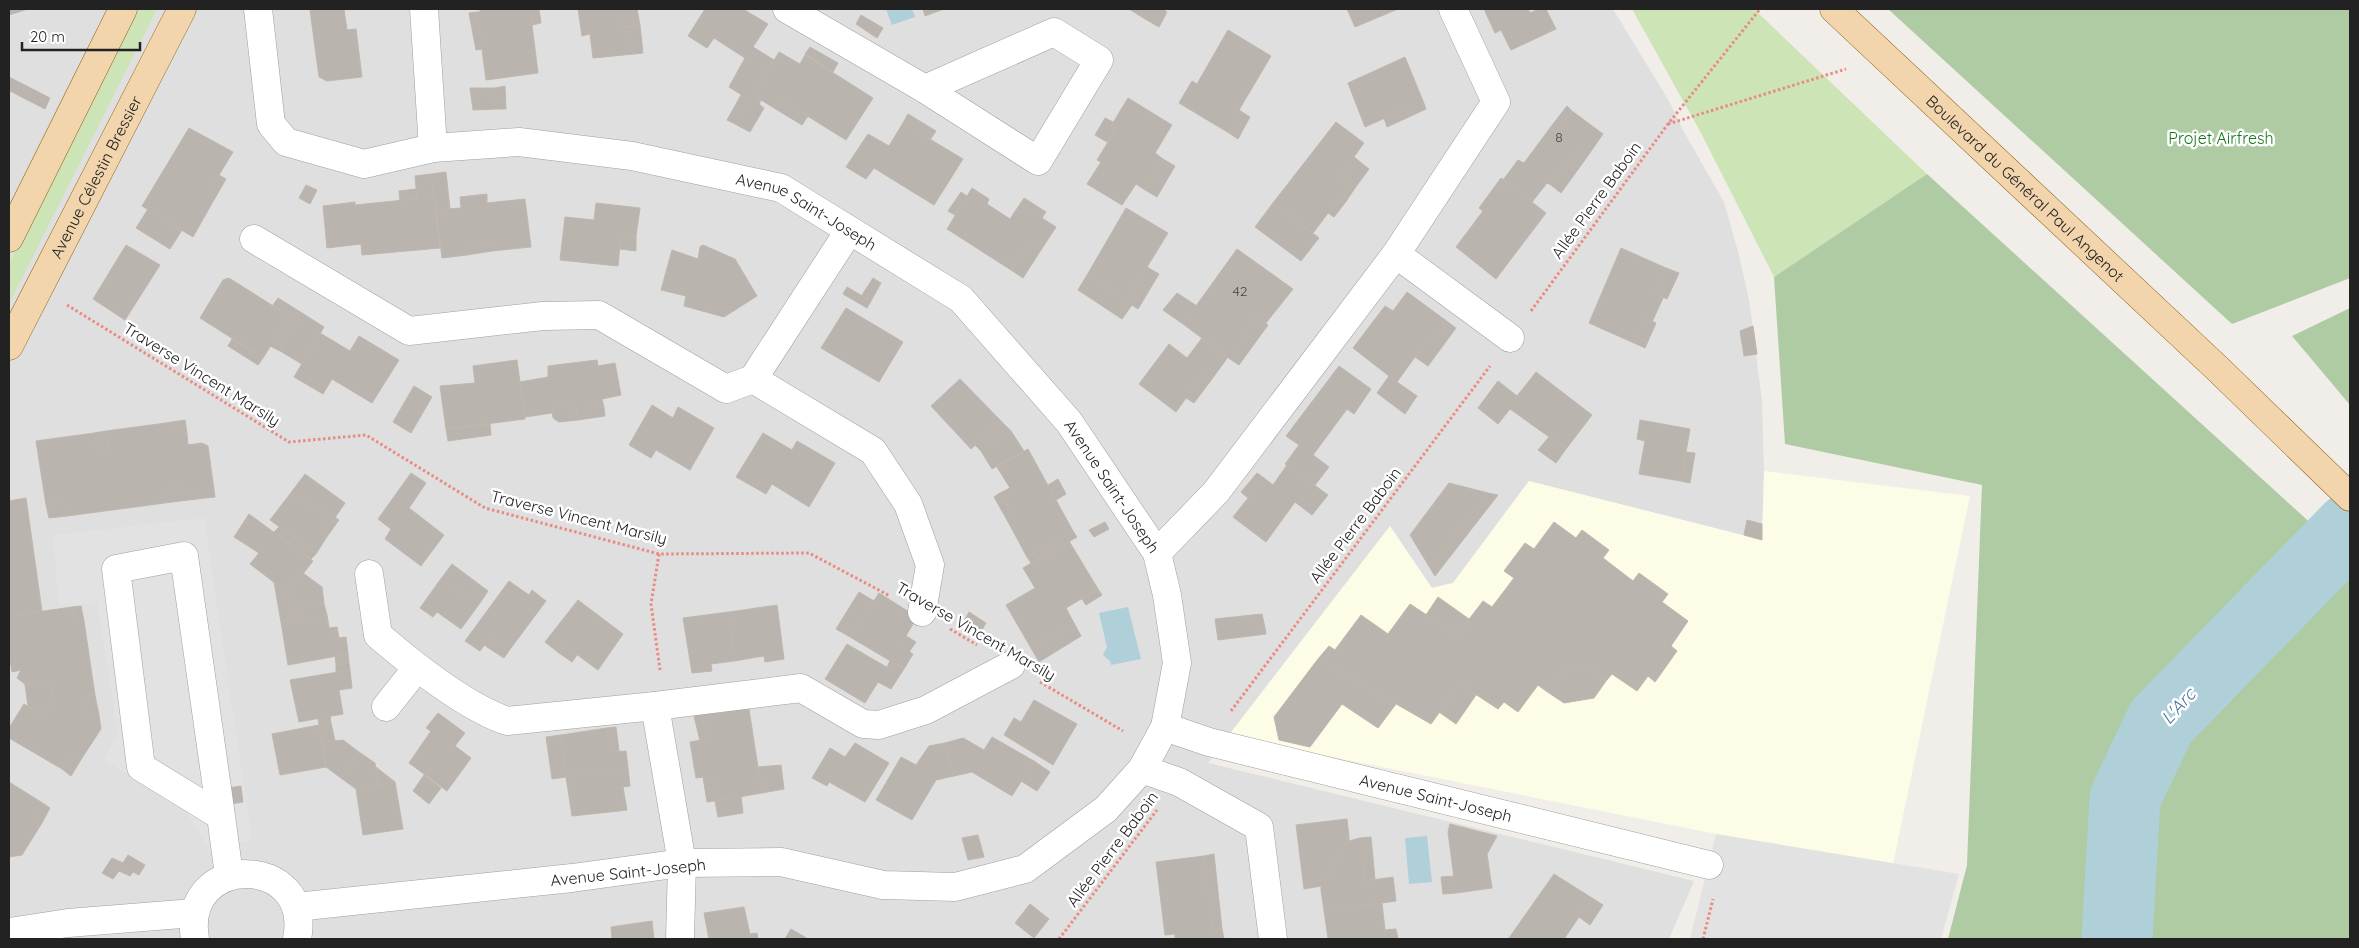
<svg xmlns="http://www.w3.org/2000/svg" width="2359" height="948" viewBox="0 0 2359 948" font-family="Quicksand,sans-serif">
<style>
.residential{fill:#dfdfdf}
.education{fill:#fcfce7}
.grass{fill:#cde4b6}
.forest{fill:#afcba3}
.parking{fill:#e2e2e2}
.water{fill:#afd0d9}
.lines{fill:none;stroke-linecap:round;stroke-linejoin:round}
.river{stroke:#afd0d9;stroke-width:71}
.building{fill:#bab4af;stroke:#c1b6ad}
.minor-casing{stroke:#9f9f9f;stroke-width:29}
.major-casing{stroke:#8d6312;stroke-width:29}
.path{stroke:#ea8b81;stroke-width:3;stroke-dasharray:2.5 2.5;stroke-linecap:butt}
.minor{stroke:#fff;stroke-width:28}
.major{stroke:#f2d4ad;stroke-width:28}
.labels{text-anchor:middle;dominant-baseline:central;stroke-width:5;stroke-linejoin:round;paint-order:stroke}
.number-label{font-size:14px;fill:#484645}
.park-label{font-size:16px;fill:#197620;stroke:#fff}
.street-label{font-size:16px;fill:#222;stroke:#fff}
.water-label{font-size:18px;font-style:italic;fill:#517598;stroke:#fff}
</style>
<rect width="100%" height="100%" fill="#f1eee9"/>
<path class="residential" d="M 9,9 L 1613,9 L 1669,101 L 1684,132 L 1724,202 L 1739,255 L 1750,305 L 1762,402 L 1764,471 L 1762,540 L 1529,481 L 1453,583 L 1431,588 L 1390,526 L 1208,763 L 1694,881 L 1669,939 L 9,939 Z"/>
<path class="education" d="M 1764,471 L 1970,496 L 1893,864 L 1716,834 L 1228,736 L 1390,526 L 1432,588 L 1453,583 L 1529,481 L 1762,540 Z"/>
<path class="grass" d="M 136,9 L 157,9 L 9,304 L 9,263 Z
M 1632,9 L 1754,9 L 1927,174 L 1774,277 L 1701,133 Z"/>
<path class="forest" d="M 1888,9 L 2350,9 L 2350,278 L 2232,324 Z
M 1927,174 L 2350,559 L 2350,939 L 1948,939 L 1967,865 L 1982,485 L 1785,444 L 1774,277 Z
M 2350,308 L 2350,405 L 2292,336 Z"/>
<path class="parking" d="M 204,518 L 252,841 L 225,846 L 212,853 L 182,805 L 104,760 L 118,734 L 97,602 L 59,609 L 53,535 Z
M 1716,834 L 1959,874 L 1941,939 L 1690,939 Z"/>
<path class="water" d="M 886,9 L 912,9 L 915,17 L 892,25 Z
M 1128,607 L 1141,659 L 1111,665 L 1110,661 L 1103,655 L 1107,647 L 1099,613 Z
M 1427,836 L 1432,882 L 1409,884 L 1405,838 Z"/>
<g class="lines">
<path class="river" d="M 2117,939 L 2125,798 L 2161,722 L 2350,528"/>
</g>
<path class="building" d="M 9,9 L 28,9 L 9,15 Z
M 324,9 L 344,9 L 347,30 L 356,29 L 362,77 L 327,81 L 319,77 L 310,10 Z
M 480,9 L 530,9 L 538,73 L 486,80 L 477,12 L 480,12 Z
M 530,9 L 539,9 L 541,23 L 532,25 Z
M 578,9 L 620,9 L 622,27 L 629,27 L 634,54 L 593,58 L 590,34 L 582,36 Z
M 620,9 L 637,9 L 640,25 L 622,27 Z
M 705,9 L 743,9 L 768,24 L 753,47 L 774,60 L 750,100 L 729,87 L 745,58 L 714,38 L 707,48 L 688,36 Z
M 923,9 L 944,9 L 925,16 Z
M 1129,9 L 1151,9 L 1145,19 Z
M 1151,9 L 1162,9 L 1167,12 L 1159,27 L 1145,19 Z
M 1347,9 L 1398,9 L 1355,27 Z
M 1484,9 L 1528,9 L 1530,13 L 1539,9 L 1546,9 L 1556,29 L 1511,50 L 1501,30 L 1495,33 Z
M 477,12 L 482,49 L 476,50 L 469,13 Z
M 861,15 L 883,28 L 877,38 L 856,24 Z
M 640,25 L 643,53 L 634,54 L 629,27 Z
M 1228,30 L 1271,56 L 1239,110 L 1242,112 L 1229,133 L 1179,103 L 1192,81 L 1197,84 Z
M 810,47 L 838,63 L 833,72 L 805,54 Z
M 779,52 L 800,64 L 805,55 L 873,98 L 846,140 L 780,99 L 774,108 L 753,95 Z
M 1405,57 L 1423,101 L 1365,127 L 1348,83 Z
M 9,77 L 50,98 L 45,109 L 10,91 Z
M 505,86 L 506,109 L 497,109 L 495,88 Z
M 470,88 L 495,88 L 497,109 L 473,110 Z
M 741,95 L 750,100 L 735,124 L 727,120 Z
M 753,95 L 761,100 L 759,104 L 764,108 L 750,132 L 735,124 Z
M 1128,98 L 1172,125 L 1155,153 L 1163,159 L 1145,190 L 1136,184 L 1122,205 L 1087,184 L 1101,162 L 1097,160 L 1116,129 L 1111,126 Z
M 780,99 L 808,116 L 802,125 L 774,108 Z
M 1423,101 L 1426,109 L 1387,127 L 1384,118 Z
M 1567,106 L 1572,111 L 1556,132 L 1550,128 Z
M 1572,111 L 1603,134 L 1587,157 L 1578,150 L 1551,185 L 1547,183 L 1532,202 L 1503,180 L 1518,160 L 1524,163 L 1550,128 L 1556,132 Z
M 1242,112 L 1250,117 L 1238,139 L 1229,133 Z
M 908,114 L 936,131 L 930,140 L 903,123 Z
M 1105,118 L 1113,122 L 1111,126 L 1116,129 L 1107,142 L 1095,135 Z
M 1336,122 L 1364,143 L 1340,176 L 1350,184 L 1313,233 L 1273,203 Z
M 903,123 L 963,159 L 934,205 L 874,168 L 866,179 L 846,167 L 868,134 L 889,146 Z
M 189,128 L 233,152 L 208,193 L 215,198 L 193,237 L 142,206 Z
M 1578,150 L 1587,157 L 1561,193 L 1551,185 Z
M 1354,157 L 1369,169 L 1355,188 L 1340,176 Z
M 1163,159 L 1175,166 L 1157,197 L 1145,190 Z
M 446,172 L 450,209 L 436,210 L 431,174 Z
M 431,174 L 434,197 L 417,199 L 415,176 Z
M 219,175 L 226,179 L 215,198 L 208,193 Z
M 1501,178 L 1546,213 L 1496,279 L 1456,247 L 1483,211 L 1479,208 Z
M 1350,184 L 1355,188 L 1345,203 L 1339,198 Z
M 306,185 L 317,190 L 310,204 L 299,198 Z
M 972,188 L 989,199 L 987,204 L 1010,219 L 1020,204 L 1056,227 L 1041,250 L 1029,243 L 1011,270 L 947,229 Z
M 416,189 L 417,199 L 400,201 L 399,191 Z
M 961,192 L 967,196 L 955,215 L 948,211 Z
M 487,194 L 487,203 L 525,199 L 531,247 L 492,251 L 491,243 L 466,245 L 467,255 L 442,258 L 436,210 L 461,208 L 460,197 Z
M 434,197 L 440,248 L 362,255 L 361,244 L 327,248 L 323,206 L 355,202 L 355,205 Z
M 1024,198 L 1046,212 L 1042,218 L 1020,204 Z
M 1339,198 L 1345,203 L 1334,217 L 1328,213 Z
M 596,203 L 640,208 L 636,236 L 621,235 L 618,266 L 560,260 L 565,217 L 594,220 Z
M 1273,203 L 1319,238 L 1301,261 L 1255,227 Z
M 1126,208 L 1168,233 L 1126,301 L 1087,275 Z
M 148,209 L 182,230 L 170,249 L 136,228 Z
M 621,235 L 636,236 L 636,251 L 620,249 Z
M 491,243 L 492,251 L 467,255 L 466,245 Z
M 1029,243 L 1041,250 L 1023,278 L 1011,270 Z
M 126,245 L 160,265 L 125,320 L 93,299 Z
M 703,245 L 735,259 L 757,296 L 724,317 L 684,306 L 686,296 L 661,290 L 672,250 L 698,259 L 700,247 Z
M 1621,248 L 1666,268 L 1655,294 L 1663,298 L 1652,322 L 1644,318 L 1634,343 L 1589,323 Z
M 1237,249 L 1293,289 L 1266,323 L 1257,317 L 1242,335 L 1245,338 L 1230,359 L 1183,324 Z
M 1147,267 L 1159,274 L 1138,309 L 1132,305 L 1122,319 L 1078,290 L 1087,275 L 1126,301 Z
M 1666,268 L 1679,273 L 1667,299 L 1655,294 Z
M 229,278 L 289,316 L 263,358 L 200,318 L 223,280 Z
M 873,278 L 881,283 L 871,301 L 862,295 Z
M 847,287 L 871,301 L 867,308 L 843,294 Z
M 1407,292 L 1448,322 L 1433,344 L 1427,340 L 1397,382 L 1417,396 L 1405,414 L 1377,393 L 1389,376 L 1353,348 L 1385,306 L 1393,311 Z
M 1177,293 L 1197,306 L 1183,324 L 1163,310 Z
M 278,298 L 302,313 L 280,351 L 270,346 L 289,316 L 273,305 Z
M 846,308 L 903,342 L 879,382 L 821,348 Z
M 302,313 L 324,327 L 302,364 L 280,351 Z
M 1257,317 L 1268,325 L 1239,365 L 1230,359 L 1245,338 L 1242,335 Z
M 1644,318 L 1656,323 L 1645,348 L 1634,343 Z
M 1448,322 L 1456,328 L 1428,366 L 1415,357 L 1427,340 L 1433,344 Z
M 1753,326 L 1757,354 L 1744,356 L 1740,331 Z
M 320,333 L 350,351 L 359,336 L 399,360 L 372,403 L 332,379 L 323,394 L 294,377 Z
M 1202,338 L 1228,357 L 1212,379 L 1204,373 L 1176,412 L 1139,384 L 1169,344 L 1187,358 Z
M 232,339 L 263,358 L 258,365 L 228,346 Z
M 517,360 L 525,419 L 446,429 L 440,386 L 475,383 L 473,366 Z
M 597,360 L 598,366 L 615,363 L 621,395 L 602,399 L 604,407 L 576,409 L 575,405 L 552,409 L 552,413 L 525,417 L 520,382 L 548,377 L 548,366 Z
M 1339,366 L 1371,389 L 1354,414 L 1347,409 L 1313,455 L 1329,467 L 1315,485 L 1285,464 L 1299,445 L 1286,436 Z
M 1536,372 L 1592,415 L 1566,449 L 1510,409 L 1498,424 L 1478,408 L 1498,381 L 1517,396 Z
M 1204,373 L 1212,379 L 1194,403 L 1186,398 Z
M 960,379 L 1002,422 L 971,449 L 931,406 Z
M 414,386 L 432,397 L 411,433 L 393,422 Z
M 575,405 L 578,420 L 559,422 L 553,418 L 552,409 Z
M 652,405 L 673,418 L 678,407 L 714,428 L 690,470 L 656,450 L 651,458 L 629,445 Z
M 604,407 L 605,416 L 578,420 L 576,409 Z
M 185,420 L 187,434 L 166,423 Z
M 1640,420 L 1690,429 L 1681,481 L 1639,474 L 1645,441 L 1637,439 Z
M 1002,422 L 1011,431 L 981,451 L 975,445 Z
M 166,423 L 187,434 L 188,445 L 202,443 L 208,446 L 215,497 L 197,499 L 195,490 L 178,493 L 177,486 L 167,489 L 164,493 L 165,503 L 67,516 L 66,506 L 61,502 L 46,505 L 36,441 L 94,433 L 98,455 L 109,453 L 106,431 Z
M 490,424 L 491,435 L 448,441 L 446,429 Z
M 106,431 L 109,453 L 98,455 L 94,433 Z
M 1011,431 L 1024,451 L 992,469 L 981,451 Z
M 763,433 L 792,450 L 797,441 L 835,463 L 809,507 L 772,484 L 766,494 L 736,477 Z
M 1549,437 L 1566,449 L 1556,463 L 1538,450 Z
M 1028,449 L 1073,531 L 1027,557 L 1007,520 L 1014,516 L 1000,493 L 1010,488 L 997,467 Z
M 1686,452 L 1695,453 L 1690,483 L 1681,481 Z
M 1287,465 L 1328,495 L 1312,515 L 1295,502 L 1266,542 L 1233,517 L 1264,478 L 1273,485 Z
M 411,473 L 426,483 L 409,508 L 444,535 L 421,566 L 385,539 L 391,529 L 378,519 Z
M 1257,473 L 1264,478 L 1248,498 L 1241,492 Z
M 305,474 L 345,503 L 334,519 L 290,494 Z
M 1058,479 L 1066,494 L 1056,500 L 1048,485 Z
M 1449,483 L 1488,493 L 1430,568 L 1410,535 Z
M 177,486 L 180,501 L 165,503 L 164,493 L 167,489 Z
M 195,490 L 197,499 L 180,501 L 178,493 Z
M 1000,493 L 1014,516 L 1007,520 L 994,497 Z
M 1488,493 L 1498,495 L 1435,576 L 1430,568 Z
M 290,494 L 334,519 L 321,535 L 326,538 L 316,554 L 270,520 Z
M 26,498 L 42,611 L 9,616 L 9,501 Z
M 61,502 L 66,506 L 67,516 L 49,518 L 46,505 Z
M 249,514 L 313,561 L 288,593 L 250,564 L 259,553 L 234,537 Z
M 335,517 L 339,520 L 326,538 L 321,535 Z
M 1747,520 L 1762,524 L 1762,540 L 1744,535 Z
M 1105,522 L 1109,529 L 1094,537 L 1089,530 Z
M 1554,522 L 1576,538 L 1582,530 L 1609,550 L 1603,558 L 1633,581 L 1639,573 L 1668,594 L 1662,602 L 1688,621 L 1671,646 L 1677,651 L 1655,682 L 1648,676 L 1637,691 L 1612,674 L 1606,681 L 1590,669 L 1559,673 L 1546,691 L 1538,685 L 1518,712 L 1504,702 L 1498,709 L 1460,684 L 1431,724 L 1318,659 L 1329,646 L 1335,650 L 1361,615 L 1388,634 L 1410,604 L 1457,635 L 1483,601 L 1492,607 L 1514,578 L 1504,571 L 1525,543 L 1534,549 Z
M 279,527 L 316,554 L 311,559 L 274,532 Z
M 1073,531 L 1077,537 L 1031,563 L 1027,557 Z
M 1069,541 L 1098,589 L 1066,608 L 1074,623 L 1031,648 L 1006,605 L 1035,588 L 1023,568 Z
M 452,564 L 488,591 L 480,603 L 440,580 Z
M 303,573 L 322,587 L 324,604 L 291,610 L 288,593 Z
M 440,580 L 480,603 L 461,629 L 437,612 L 433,617 L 420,608 Z
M 509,581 L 529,595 L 532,590 L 546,601 L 508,652 L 489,639 L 480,651 L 465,641 Z
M 274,582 L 288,593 L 291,610 L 324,604 L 327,615 L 281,622 Z
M 1098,589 L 1102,595 L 1086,605 L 1082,599 Z
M 859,592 L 874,601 L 850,637 L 836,629 Z
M 879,593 L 917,617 L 900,646 L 913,654 L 904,669 L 850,637 Z
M 1438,597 L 1469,619 L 1457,635 L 1426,615 Z
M 578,600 L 623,634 L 598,670 L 564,645 L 559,653 L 545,642 Z
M 777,605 L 784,659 L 765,662 L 764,656 L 734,661 L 729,612 Z
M 81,606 L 84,621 L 75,622 L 72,607 Z
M 72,607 L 75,622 L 84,621 L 95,695 L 88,695 L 85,700 L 88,717 L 99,715 L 101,729 L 82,758 L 77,756 L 68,758 L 62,769 L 9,738 L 9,728 L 24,704 L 39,713 L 55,710 L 51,681 L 26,685 L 17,678 L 21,670 L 12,672 L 9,654 L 9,616 Z
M 729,612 L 734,661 L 711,664 L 712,671 L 692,673 L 683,618 Z
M 969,612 L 986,623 L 980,633 L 963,623 Z
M 1262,614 L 1265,628 L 1243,616 Z
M 327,615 L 331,639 L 346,637 L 348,654 L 288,665 L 281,622 Z
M 1243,616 L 1265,628 L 1266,634 L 1218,640 L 1215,619 Z
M 1074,623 L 1081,636 L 1039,662 L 1031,648 Z
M 337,627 L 339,638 L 331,639 L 329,628 Z
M 906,636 L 916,642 L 909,652 L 900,646 Z
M 489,639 L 508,652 L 504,658 L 484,645 Z
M 847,644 L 900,675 L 891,689 L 878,682 L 865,703 L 825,679 Z
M 564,645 L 577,655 L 572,662 L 559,653 Z
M 348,654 L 349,663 L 336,665 L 335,656 Z
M 1318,659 L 1396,704 L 1378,728 L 1342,704 L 1310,747 L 1279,740 L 1274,717 Z
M 890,661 L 904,669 L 900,675 L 887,667 Z
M 349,663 L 350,670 L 336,672 L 336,665 Z
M 1590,669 L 1606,681 L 1594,698 L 1564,703 L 1546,691 L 1559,673 Z
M 350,670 L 352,688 L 339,690 L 343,714 L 299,722 L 290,680 Z
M 51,681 L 55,710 L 39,713 L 28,706 L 25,684 Z
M 1460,684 L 1476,695 L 1456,724 L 1439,712 Z
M 88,695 L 95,695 L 99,715 L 88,717 L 85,700 Z
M 1034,700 L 1077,724 L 1053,765 L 1004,735 L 1014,718 L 1021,722 Z
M 749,709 L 762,793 L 715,801 L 711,776 L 696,778 L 690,742 L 707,739 L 702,715 Z
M 438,713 L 465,733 L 455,746 L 471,758 L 447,791 L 409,763 L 431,731 L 426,728 Z
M 702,715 L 707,739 L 700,741 L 694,716 Z
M 330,716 L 331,723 L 319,725 L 318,718 Z
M 331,723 L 335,741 L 322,742 L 319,725 Z
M 319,725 L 326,767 L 280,775 L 272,734 Z
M 616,727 L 619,751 L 610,752 L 607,728 Z
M 607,728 L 610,752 L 626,751 L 628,768 L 566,777 L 561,735 Z
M 561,735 L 566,777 L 552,779 L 546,737 Z
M 992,737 L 1034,761 L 1012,796 L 972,772 L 954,776 L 945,743 L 963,738 L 984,750 Z
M 343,740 L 359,752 L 341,778 L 326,767 L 322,742 Z
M 855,743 L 889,763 L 865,802 L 829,782 L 827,786 L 812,778 L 830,748 L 845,757 Z
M 945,743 L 954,776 L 936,780 L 912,820 L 876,800 L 901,757 L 916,765 L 929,746 Z
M 359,752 L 375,763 L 378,785 L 356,789 L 341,778 Z
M 77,756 L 82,758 L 71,776 L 62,769 L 68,758 Z
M 1034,761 L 1050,772 L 1037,791 L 1021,781 Z
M 781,765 L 784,789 L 762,793 L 758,767 Z
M 376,767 L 395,782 L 378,785 Z
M 628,768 L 630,786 L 616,788 L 619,811 L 572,816 L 566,777 Z
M 424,775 L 441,788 L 429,804 L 413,791 Z
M 711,776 L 715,801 L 707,802 L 703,777 Z
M 9,782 L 41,802 L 33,815 L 42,823 L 22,855 L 9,857 Z
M 395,782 L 403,829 L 363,835 L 356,789 Z
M 241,786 L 243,802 L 231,804 L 228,788 Z
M 623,787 L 627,810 L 619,811 L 616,788 Z
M 741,796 L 743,813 L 718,817 L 715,801 Z
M 41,802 L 50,808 L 42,823 L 33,815 Z
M 1347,819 L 1349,837 L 1321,890 L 1321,886 L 1304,889 L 1296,825 Z
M 1450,824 L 1497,836 L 1487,854 L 1492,888 L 1456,893 L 1448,832 Z
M 978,835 L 984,857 L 968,860 L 962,838 Z
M 1349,837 L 1349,841 L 1360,838 L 1365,881 L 1393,877 L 1396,901 L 1324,911 L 1321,890 Z
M 1371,837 L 1375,879 L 1365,881 L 1360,838 Z
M 1214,854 L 1222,929 L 1213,930 L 1204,856 Z
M 128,855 L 145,865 L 139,875 L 133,872 L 130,876 L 119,871 L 113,879 L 102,873 L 112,858 L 123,863 Z
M 1204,856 L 1213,930 L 1222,929 L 1224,939 L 1175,939 L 1175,934 L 1165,935 L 1156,862 Z
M 1554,874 L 1592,898 L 1579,917 L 1564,939 L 1511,939 L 1509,938 Z
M 1454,876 L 1456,893 L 1443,894 L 1441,877 Z
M 1592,898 L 1603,905 L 1590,925 L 1579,917 Z
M 1382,903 L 1386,939 L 1328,938 L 1324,911 Z
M 1030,904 L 1049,919 L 1034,938 L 1015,923 Z
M 744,907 L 751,939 L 709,939 L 704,913 Z
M 652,921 L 654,939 L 612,939 L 611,927 Z
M 791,929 L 808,939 L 785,939 Z
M 1396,929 L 1398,939 L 1386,939 L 1385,930 Z
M 757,933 L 758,939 L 751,939 L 750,934 Z"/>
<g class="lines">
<defs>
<g id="minor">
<path id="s1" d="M 258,9 L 271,124 L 286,142 L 364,164 L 433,148 L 519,142 L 632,156 L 781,188 L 961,299 L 1069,422 L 1157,553 L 1167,595 L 1177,663 L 1165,727 L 1142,769 L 1106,809 L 1025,869 L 955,887 L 883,885 L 781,862 L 682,863 L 572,878 L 296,907"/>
<path d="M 424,9 L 433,148"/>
<path d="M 787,9 L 925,89 L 1038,161 L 1099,60 L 1054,32 L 925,89"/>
<path d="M 254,239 L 409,331 L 543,316 L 599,315 L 726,389 L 753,379 L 849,231"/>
<path d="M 1396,254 L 1510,338"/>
<path d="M 753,379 L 873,451 L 908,504 L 930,565 L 922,612"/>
<path d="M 1157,553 L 1216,492 L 1396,254 L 1496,102 L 1453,9"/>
<path d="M 369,574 L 378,635 C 413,665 464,706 507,721 L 655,706"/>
<path d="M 386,707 L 417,668"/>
<path id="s2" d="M 1165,727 L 1209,742 L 1709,865"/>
<path d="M 1142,769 L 1179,782 L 1259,827 L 1273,939"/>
<path d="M 221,816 L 141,767 L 116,569 L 184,556 L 221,816 L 229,875"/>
<path d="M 9,932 L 68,923 L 194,913"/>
<path d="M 195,939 C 180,852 314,853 297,939"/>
<path d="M 680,939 L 682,863 L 655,706 L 801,688 L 863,724 L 879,725 L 926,710 L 1011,665"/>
</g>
<g id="major">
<path id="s3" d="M 1834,9 L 2218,369 L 2350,497"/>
<path d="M 9,238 L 123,9"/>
<path id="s4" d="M 9,346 L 182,9"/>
</g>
</defs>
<use href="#minor" class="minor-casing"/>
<use href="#major" class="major-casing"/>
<path class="path" d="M 1668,124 L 1846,69
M 67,305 L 289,442 L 366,435 L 485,508 L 659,554 L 809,553 L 890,596
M 1531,311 L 1668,124 L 1760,9
M 659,554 L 651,604 L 660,670
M 950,629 L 977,645
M 1040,682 L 1123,731
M 1231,711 L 1490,366
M 1059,939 L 1157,810
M 1703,939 L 1713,899"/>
<use href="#minor" class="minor"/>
<use href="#major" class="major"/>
</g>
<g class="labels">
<g class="number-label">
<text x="1559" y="137">8</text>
<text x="1240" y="291">42</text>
</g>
<g class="park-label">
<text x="2221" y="138">Projet Airfresh</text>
</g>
<g class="street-label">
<text stroke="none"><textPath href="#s4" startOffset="190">Avenue Célestin Bressier</textPath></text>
<text stroke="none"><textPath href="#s3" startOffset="262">Boulevard du Général Paul Angenot</textPath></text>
<text transform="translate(1596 200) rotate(-54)">Allée Pierre Baboin</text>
<text stroke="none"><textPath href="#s1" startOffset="676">Avenue Saint-Joseph</textPath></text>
<text transform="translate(202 374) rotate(32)">Traverse Vincent Marsily</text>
<text stroke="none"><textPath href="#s1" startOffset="1096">Avenue Saint-Joseph</textPath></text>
<text transform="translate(579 517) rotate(14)">Traverse Vincent Marsily</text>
<text transform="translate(1355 525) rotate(-53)">Allée Pierre Baboin</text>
<text transform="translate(976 631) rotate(30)">Traverse Vincent Marsily</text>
<text stroke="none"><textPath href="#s2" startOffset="280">Avenue Saint-Joseph</textPath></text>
<text transform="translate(1112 849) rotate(-53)">Allée Pierre Baboin</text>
<text transform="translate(628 872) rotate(-6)">Avenue Saint-Joseph</text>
</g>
<g class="water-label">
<text transform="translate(2178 706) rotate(-48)">L'Arc</text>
</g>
</g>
<rect width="2359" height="948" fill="none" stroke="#222222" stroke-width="20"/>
<path d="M22 42v8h118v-8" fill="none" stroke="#222222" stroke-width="2.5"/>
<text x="30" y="42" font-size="15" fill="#222222" stroke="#ffffff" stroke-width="4" paint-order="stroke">20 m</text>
</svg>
